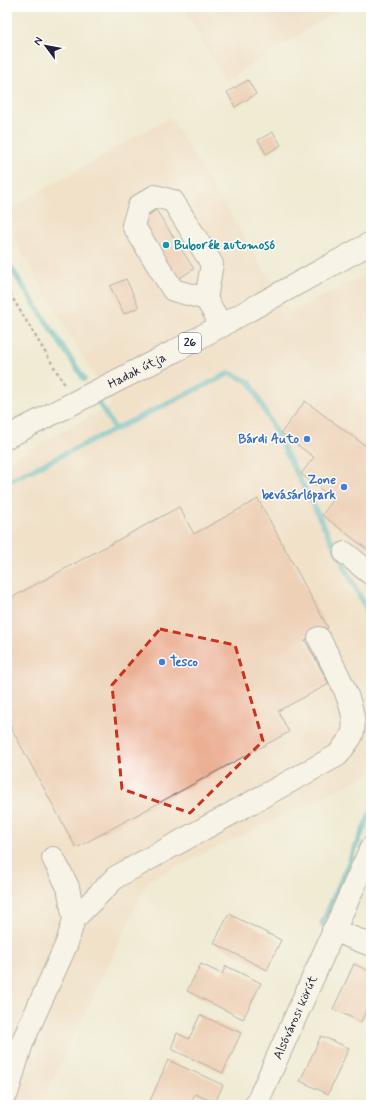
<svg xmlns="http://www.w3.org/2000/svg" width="378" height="1112" viewBox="0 0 378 1112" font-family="Mynerve,sans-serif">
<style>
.built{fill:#f1d5bd}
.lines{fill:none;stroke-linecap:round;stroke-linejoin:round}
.stream{stroke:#44b1c1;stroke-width:5.5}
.building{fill:#ebb094}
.minor-casing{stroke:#6a6870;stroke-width:24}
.major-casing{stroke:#6a6870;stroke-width:24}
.path{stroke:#6a6870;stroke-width:2.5;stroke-dasharray:3 3;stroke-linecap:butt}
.minor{stroke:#fff;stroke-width:22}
.major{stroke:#fff;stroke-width:22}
.marked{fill:none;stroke:#c8321e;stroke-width:3;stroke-dasharray:8 5;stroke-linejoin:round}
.culture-dot{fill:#0f9aa8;stroke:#fff;stroke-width:1.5}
.shop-dot{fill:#3f7fe0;stroke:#fff;stroke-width:1.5}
.labels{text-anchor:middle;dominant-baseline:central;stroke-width:3;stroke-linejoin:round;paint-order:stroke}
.shield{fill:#fff;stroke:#646476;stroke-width:1}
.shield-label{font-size:12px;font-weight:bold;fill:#22223b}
.culture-label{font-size:13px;font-weight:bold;fill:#0d838f;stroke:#fff;text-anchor:start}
.street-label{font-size:13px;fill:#22223b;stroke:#fff}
.shop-label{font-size:13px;font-weight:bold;fill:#366cbe;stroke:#fff;text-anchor:end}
</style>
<rect width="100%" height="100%" fill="#fff"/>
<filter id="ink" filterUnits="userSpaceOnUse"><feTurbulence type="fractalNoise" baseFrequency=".025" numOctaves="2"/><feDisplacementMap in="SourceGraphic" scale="8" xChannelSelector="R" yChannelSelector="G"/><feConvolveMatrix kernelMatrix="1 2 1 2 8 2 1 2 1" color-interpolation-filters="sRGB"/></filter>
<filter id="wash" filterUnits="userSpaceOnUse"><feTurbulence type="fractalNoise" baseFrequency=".012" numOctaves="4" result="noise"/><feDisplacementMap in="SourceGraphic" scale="16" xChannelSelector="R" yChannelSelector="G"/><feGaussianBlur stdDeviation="0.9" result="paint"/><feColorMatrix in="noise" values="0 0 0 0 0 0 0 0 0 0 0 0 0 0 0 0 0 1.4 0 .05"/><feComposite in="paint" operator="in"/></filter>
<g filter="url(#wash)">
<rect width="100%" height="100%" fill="#f0ebd3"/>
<path class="built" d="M 183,7 L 344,7 L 225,81 Z
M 170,117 L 290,312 L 371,272 L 371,773 L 149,880 L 41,1105 L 7,1105 L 7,462 L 111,405 L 7,227 L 7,210 Z"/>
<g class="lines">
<path class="stream" d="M 7,262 L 84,379
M 99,403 L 115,429
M 7,482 L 230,373 L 250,382 L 371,618
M 322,924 L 371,812"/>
</g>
<g id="blocks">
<path class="building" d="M 248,80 L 256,94 L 235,107 L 227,92 Z
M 273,132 L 281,145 L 266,154 L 258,140 Z
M 156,210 L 194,269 L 176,280 L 139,222 Z
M 126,279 L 139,307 L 124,314 L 110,286 Z
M 305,401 L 371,450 L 371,552 L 322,515 L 334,499 L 301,474 L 314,457 L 281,433 Z
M 258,499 L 328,628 L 305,640 L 329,684 L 278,711 L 289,732 L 76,848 L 7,720 L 7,600 L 179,507 L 194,534 Z
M 229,914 L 281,940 L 267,970 L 214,943 Z
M 201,964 L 222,974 L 226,966 L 261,983 L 243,1019 L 187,991 Z
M 354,964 L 371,972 L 371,1000 L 361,1022 L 333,1009 Z
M 200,1015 L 241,1033 L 223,1073 L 171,1049 L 177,1033 L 189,1039 Z
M 321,1036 L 349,1048 L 328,1094 L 300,1081 Z
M 168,1060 L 223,1085 L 215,1103 L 195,1094 L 190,1105 L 160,1105 L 150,1101 Z"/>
</g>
</g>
<g filter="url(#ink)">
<use href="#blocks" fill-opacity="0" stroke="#6a6870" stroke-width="1"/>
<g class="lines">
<defs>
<g id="minor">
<path d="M 206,299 L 173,290 L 133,225 L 139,206 L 155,196 L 173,201 L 212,264 L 206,299 L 222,326"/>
<path d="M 345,553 L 371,574"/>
<path d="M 74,919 L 116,877 L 338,755 C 342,749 347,743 351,737 C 363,713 330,661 319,638"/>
<path d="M 333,930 L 371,945"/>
<path d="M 7,1093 L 22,1043 L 67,943 L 74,919 L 68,887 L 53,858"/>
<path id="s1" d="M 256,1105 L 371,848"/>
</g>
<g id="major">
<path id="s2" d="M 7,437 L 175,351 L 371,243"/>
</g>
</defs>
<use href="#minor" class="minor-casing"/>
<use href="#major" class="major-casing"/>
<path class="path" d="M 7,289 L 65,385"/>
<use href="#minor" class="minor"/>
<use href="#major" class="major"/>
</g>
</g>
<path d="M0 0H378V1112H0ZM 160,629 L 235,645 L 263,741 L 190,813 L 122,789 L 112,685 Z" fill="#f0ebd3" fill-opacity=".55" fill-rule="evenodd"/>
<path class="marked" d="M 160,629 L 235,645 L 263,741 L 190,813 L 122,789 L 112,685 Z"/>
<circle class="culture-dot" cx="166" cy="245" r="4"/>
<g class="shop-dot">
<circle cx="307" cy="439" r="4"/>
<circle cx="344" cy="487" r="4"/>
<circle cx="162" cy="662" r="4"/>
</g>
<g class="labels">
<rect class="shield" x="179" y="333" width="22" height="20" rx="3"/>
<g class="shield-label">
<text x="190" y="343">26</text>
</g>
<g class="culture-label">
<text x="174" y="245">Buborék automosó</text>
</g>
<g class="street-label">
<text stroke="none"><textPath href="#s2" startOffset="146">Hadak útja</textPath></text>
<text stroke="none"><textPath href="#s1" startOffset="96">Alsóvárosi körút</textPath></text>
</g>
<g class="shop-label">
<text x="299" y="439">Bárdi Auto</text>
<text x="336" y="480">Zone<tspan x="336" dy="15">bevásárlópark</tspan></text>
<text x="170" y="662" text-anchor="start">Tesco</text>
</g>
</g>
<rect width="378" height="1112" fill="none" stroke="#fff" stroke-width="24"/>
<g transform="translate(46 46) rotate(302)" stroke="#ffffff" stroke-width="3" paint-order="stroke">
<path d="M0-3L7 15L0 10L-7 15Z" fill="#22223b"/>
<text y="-6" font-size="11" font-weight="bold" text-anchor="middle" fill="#22223b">N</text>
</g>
</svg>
